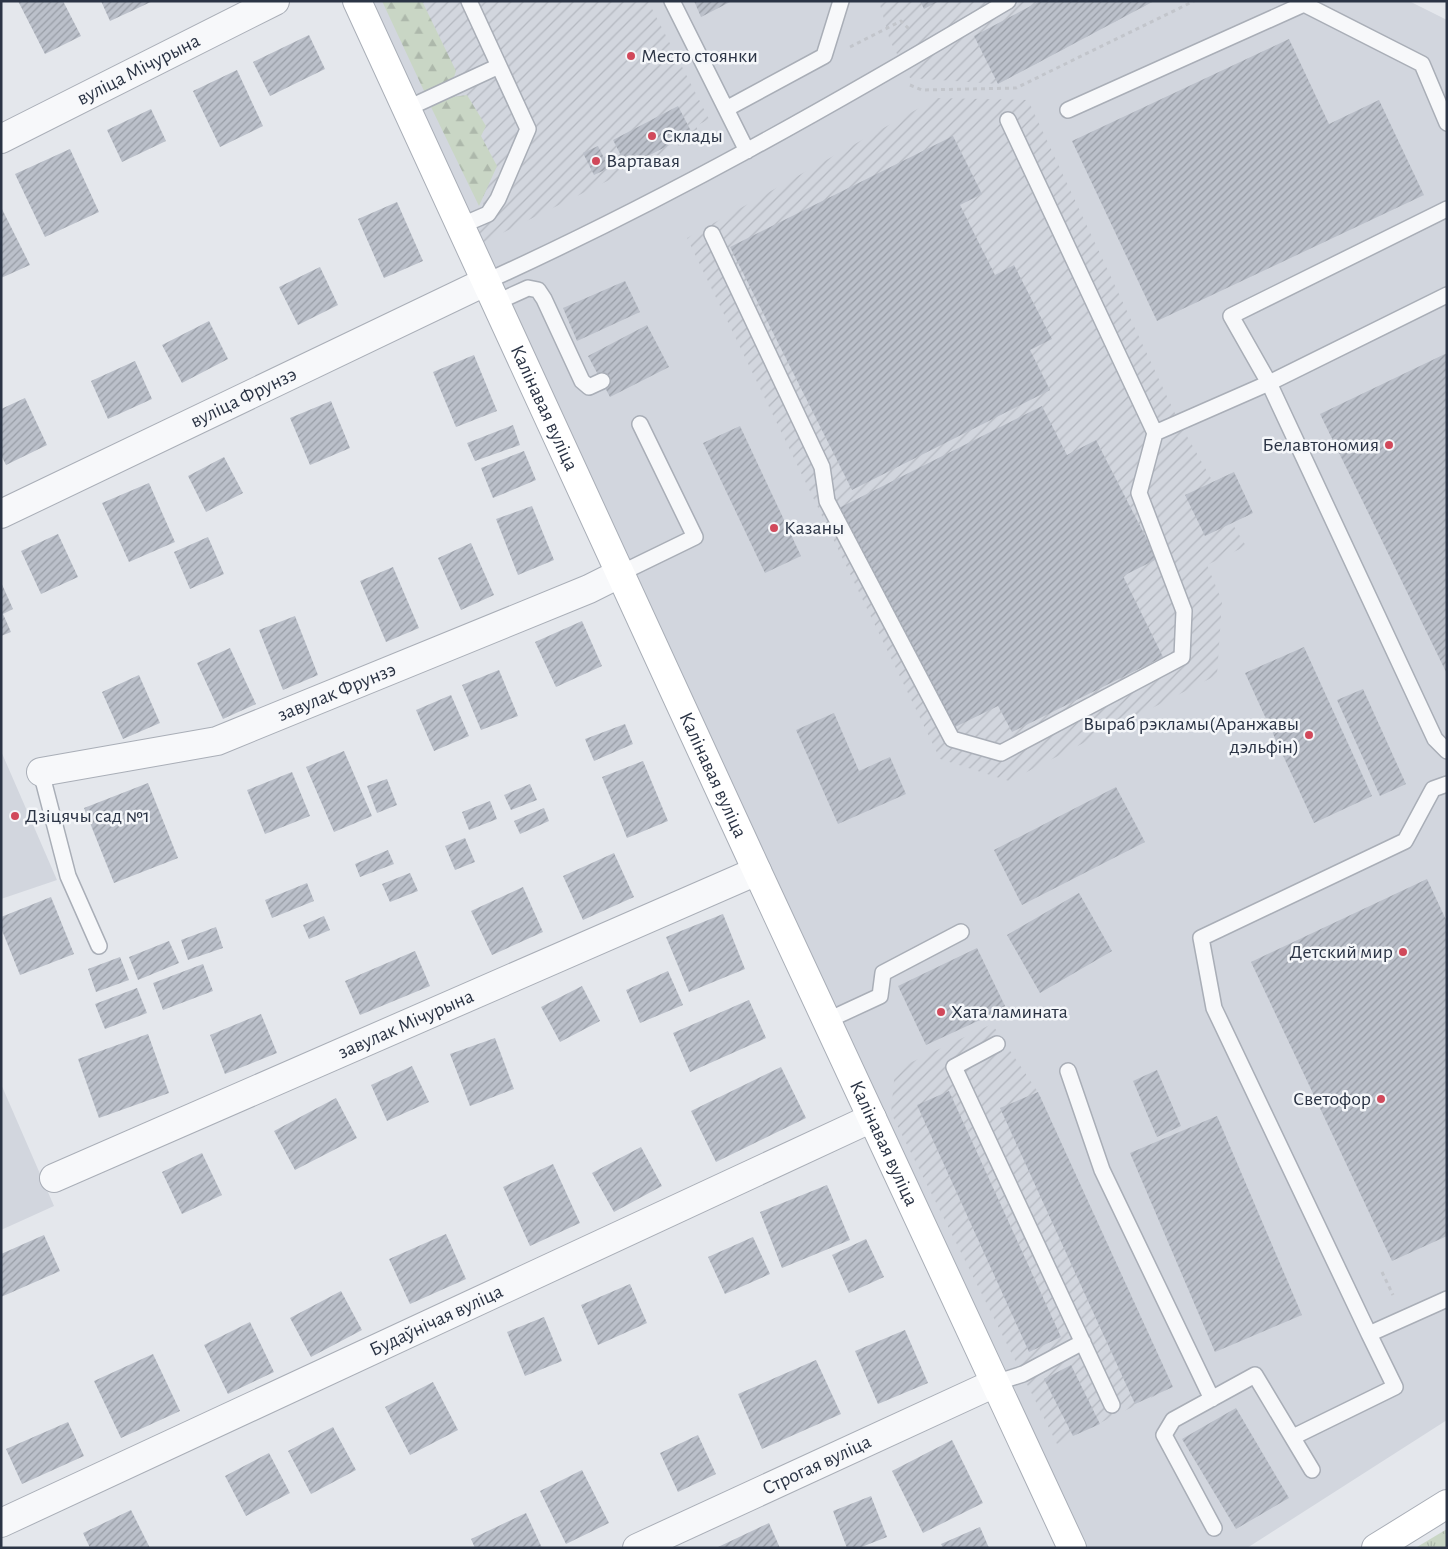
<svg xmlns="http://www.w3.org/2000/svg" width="1448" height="1549" viewBox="0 0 1448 1549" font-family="'Alegreya Sans',sans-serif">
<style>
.built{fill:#d2d6de}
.industrial{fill:url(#industrial-furrows)}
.grass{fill:url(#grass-tufts)}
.forest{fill:url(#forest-firs)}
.building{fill:url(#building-hatch)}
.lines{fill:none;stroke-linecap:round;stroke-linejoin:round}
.lane-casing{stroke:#a9aeb7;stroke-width:18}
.street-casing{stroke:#a9aeb7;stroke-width:30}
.secondary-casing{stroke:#a9aeb7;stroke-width:30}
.path{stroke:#c2c5cb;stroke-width:3;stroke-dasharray:4 4;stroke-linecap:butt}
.lane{stroke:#f7f8fa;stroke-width:15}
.street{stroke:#f7f8fa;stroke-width:28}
.secondary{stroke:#fff;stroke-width:28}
.poi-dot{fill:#d1495b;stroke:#f4f6f9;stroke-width:2}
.labels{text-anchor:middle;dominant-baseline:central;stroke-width:5;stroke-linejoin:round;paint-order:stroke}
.poi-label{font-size:20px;fill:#2b3445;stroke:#f4f6f9;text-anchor:start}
.street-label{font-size:20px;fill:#2b3445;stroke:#f4f6f9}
</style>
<defs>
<pattern id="industrial-furrows" width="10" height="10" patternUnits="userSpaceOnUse" patternTransform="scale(1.25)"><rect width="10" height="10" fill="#d2d6de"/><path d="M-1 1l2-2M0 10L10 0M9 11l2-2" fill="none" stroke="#b4b8c0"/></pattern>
<pattern id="grass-tufts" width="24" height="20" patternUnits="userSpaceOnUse" patternTransform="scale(1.25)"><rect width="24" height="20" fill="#c9d6c5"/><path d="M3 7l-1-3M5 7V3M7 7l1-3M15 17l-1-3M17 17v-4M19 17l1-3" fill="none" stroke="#adb8ab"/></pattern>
<pattern id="forest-firs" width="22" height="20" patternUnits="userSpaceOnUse" patternTransform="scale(1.25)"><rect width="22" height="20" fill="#c9d6c5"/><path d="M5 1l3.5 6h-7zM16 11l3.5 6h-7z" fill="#adb8ab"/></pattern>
<pattern id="building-hatch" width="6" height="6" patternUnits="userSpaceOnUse" patternTransform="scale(1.25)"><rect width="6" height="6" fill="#bbc0ca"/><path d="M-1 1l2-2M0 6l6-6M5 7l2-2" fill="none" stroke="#989da6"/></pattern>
</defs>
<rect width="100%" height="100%" fill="#e4e7ec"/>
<path class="built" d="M 368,1 L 1409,1 L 1447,20 L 1447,1420 L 1247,1548 L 1082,1548 Z
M 1,751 L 57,880 L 1,899 Z
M 1,1084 L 54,1206 L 1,1230 Z"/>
<path class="industrial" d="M 387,1 L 648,1 L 709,119 L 696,126 L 700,135 L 476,246 L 462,218 L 484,206 Z
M 879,1 L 1154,1 L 998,84 L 910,78 L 890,41 Z
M 937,98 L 1028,100 L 1179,422 L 1213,482 L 1234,472 L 1253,513 L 1232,523 L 1246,546 L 1207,565 L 1222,601 L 1217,675 L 1009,781 L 940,759 L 687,238 Z
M 992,1024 L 1038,1092 L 1173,1387 L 1057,1444 L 891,1113 L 895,1070 Z"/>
<path class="grass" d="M 1447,1529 L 1447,1548 L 1416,1548 L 1417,1547 Z"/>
<path class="forest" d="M 382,1 L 422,1 L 456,71 L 454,77 L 425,93 Z
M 467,95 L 486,126 L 481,136 L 497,166 L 479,206 L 431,107 L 453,97 Z"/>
<path class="building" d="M 18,1 L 63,1 L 81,36 L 45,54 Z
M 101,1 L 153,1 L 110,21 Z
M 694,1 L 732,1 L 701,17 Z
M 920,1 L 939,1 L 924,9 Z
M 1040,1 L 1154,1 L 998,84 L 974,36 Z
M 309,35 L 325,69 L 270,96 L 253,62 Z
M 1289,39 L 1329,124 L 1379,100 L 1424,195 L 1157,321 L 1072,141 Z
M 237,70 L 263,126 L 220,147 L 193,91 Z
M 678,106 L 692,133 L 627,167 L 613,140 Z
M 151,109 L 166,141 L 122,162 L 107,130 Z
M 953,136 L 982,194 L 960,205 L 995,275 L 1014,265 L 1052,339 L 1030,350 L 1050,390 L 852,490 L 730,247 Z
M 598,146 L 609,168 L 594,175 L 583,153 Z
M 70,149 L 99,212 L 45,237 L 15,174 Z
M 397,202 L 423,261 L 384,278 L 358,219 Z
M 1,207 L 30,265 L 1,278 Z
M 320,267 L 338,305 L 298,325 L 279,287 Z
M 625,281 L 640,312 L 577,341 L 563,308 Z
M 209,321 L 228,359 L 182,383 L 162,345 Z
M 647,325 L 669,367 L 610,397 L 588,356 Z
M 1447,353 L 1447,674 L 1320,414 Z
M 474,355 L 497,411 L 456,427 L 433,372 Z
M 135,361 L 152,399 L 108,419 L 91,381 Z
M 25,398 L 47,445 L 6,465 L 1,455 L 1,409 Z
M 331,401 L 350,448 L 310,465 L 290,418 Z
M 1042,406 L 1067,455 L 1096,440 L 1157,559 L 1123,576 L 1163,657 L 1012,732 L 998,706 L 951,729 L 839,508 Z
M 513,425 L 520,445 L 475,461 L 467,443 Z
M 740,426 L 801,556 L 765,573 L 703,443 Z
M 524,451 L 536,480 L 493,498 L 481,468 Z
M 224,457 L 243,493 L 206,512 L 188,476 Z
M 1234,472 L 1253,513 L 1205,536 L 1185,495 Z
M 149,483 L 175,542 L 129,562 L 102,503 Z
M 532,506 L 554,560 L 518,575 L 496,519 Z
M 58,534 L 78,577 L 41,594 L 21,551 Z
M 208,537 L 224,574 L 190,589 L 174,552 Z
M 471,543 L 494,595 L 461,610 L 438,558 Z
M 393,567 L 419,628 L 386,642 L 360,581 Z
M 1,582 L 13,609 L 3,614 L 11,632 L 1,636 Z
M 295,616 L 318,675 L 283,690 L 259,630 Z
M 582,621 L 602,666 L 556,687 L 535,642 Z
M 1304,647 L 1372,796 L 1314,823 L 1245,673 Z
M 230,648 L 256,704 L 223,719 L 197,663 Z
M 499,670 L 518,716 L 481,730 L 462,685 Z
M 139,675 L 160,723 L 123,739 L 102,692 Z
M 1363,689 L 1406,784 L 1380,796 L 1337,700 Z
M 451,695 L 469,736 L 434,751 L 416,710 Z
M 834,713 L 859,771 L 890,757 L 906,794 L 838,824 L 796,730 Z
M 625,724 L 633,744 L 594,761 L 585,739 Z
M 344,751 L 372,816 L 334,832 L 306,767 Z
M 643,761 L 668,821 L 627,838 L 602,777 Z
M 292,772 L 310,816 L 265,834 L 247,790 Z
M 387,779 L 397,805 L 377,813 L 367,786 Z
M 148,783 L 178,858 L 114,883 L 84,808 Z
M 530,784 L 537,800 L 511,810 L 504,795 Z
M 1116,787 L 1145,842 L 1022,905 L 994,850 Z
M 490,801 L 497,819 L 469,830 L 462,812 Z
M 544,808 L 549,821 L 520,834 L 514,821 Z
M 465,838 L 475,862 L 455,870 L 445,846 Z
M 388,850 L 394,864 L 360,877 L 355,864 Z
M 614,853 L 634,897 L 583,920 L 563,876 Z
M 410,873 L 418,891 L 390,902 L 382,884 Z
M 1427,879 L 1447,922 L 1447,1236 L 1392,1261 L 1251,962 Z
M 307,883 L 314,901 L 272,918 L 265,900 Z
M 523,887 L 543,932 L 492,955 L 471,911 Z
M 1079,893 L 1112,951 L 1040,993 L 1007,935 Z
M 51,897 L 74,954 L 20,975 L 1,928 L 1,917 Z
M 723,914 L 745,969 L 689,992 L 666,937 Z
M 324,916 L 330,930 L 309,939 L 303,925 Z
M 216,927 L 223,948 L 188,960 L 181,940 Z
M 169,941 L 179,963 L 138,980 L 129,957 Z
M 977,948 L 1006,1008 L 926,1045 L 898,986 Z
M 415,951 L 430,986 L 360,1015 L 345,981 Z
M 120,957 L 129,980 L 96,992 L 88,969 Z
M 203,964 L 213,991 L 163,1010 L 153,983 Z
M 668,971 L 683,1005 L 640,1023 L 626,990 Z
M 582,986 L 600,1021 L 560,1042 L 541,1007 Z
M 137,988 L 147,1013 L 105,1029 L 95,1004 Z
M 749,1000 L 766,1038 L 690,1072 L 673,1033 Z
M 261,1014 L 277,1053 L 225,1074 L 210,1035 Z
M 148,1034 L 169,1093 L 99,1118 L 78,1059 Z
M 495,1038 L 514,1089 L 470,1106 L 450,1054 Z
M 412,1066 L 429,1102 L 387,1121 L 371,1085 Z
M 781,1067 L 806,1118 L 716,1162 L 691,1111 Z
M 1157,1070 L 1181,1126 L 1157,1137 L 1133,1081 Z
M 949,1091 L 1061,1337 L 1029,1352 L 917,1105 Z
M 1038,1092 L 1173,1387 L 1135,1404 L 1000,1108 Z
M 336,1098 L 357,1138 L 295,1170 L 274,1131 Z
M 1217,1116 L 1302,1315 L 1215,1352 L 1130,1153 Z
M 641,1147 L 662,1186 L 614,1212 L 592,1173 Z
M 202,1153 L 222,1195 L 182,1214 L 162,1172 Z
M 553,1164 L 580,1223 L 530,1246 L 503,1187 Z
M 827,1185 L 850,1240 L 782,1268 L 760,1212 Z
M 446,1234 L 466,1279 L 410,1304 L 389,1259 Z
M 44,1235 L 60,1271 L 1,1297 L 1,1254 Z
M 753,1237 L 770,1274 L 725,1294 L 708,1257 Z
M 866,1239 L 884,1277 L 849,1293 L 832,1255 Z
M 630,1284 L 647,1323 L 598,1345 L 581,1305 Z
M 341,1291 L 362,1330 L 311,1357 L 290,1318 Z
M 544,1317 L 562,1361 L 525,1376 L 507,1332 Z
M 250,1322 L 274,1372 L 228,1394 L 204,1345 Z
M 905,1330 L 928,1383 L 878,1404 L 855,1351 Z
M 153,1354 L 180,1411 L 121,1438 L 94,1381 Z
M 816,1360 L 841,1414 L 762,1449 L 738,1394 Z
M 1071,1365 L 1100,1424 L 1073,1436 L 1044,1379 Z
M 433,1382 L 458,1430 L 410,1455 L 385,1407 Z
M 1236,1408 L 1289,1498 L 1236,1529 L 1182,1439 Z
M 68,1422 L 84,1456 L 22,1484 L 6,1449 Z
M 333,1427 L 356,1470 L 311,1494 L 288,1451 Z
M 698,1435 L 716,1474 L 678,1492 L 660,1453 Z
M 952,1440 L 983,1503 L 923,1533 L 892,1471 Z
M 269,1453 L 290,1493 L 246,1516 L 225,1476 Z
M 582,1470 L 609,1523 L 566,1544 L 540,1491 Z
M 871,1496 L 887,1537 L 859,1548 L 847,1548 L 833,1511 Z
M 131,1510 L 150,1548 L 90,1548 L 83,1533 Z
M 526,1513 L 542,1548 L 475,1548 L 471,1539 Z
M 769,1523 L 780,1548 L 716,1548 Z
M 980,1527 L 989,1548 L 943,1548 L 941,1544 Z"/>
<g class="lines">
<defs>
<path id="lane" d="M 672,1 L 747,151
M 406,109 L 499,66
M 726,109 L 824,56 L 841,1
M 1068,110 L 1304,4 L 1422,64 L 1447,123
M 1447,209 L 1231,316 L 1269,383 L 1435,739 L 1447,751
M 460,226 L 488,214 L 498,199 L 528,129 L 469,1
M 712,234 L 822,467 L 827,501 L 952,739 L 1001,753 L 1182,657 L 1184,611 L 1139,493 L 1155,433 L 1008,120
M 485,282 C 666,200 838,102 1008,1
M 495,303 L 528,288 L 538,290 L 544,299 L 582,381 L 589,387 L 602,381
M 1155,433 L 1269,383 L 1447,295
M 621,573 L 695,537 L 640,424
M 41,772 L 68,876 L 99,946
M 1447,784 L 1433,789 L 1405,841 L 1201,938 L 1214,1008 L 1369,1334 L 1447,1299
M 826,1021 L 880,996 L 883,973 L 961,932
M 997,1044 L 954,1067 L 1112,1405
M 1068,1071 L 1102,1170 L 1212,1399
M 995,1383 L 1023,1374 L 1083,1342
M 1293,1437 L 1395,1387 L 1369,1334
M 1214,1528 L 1164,1435 L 1173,1420 L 1255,1375 L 1312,1470"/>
<g id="street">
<path id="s1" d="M 1,139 L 275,1"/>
<path id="s2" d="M 1,514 L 485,282"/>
<path id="s3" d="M 41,772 L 217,741 L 589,589 L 621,573"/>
<path id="s4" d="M 54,1178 L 757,871"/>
<path id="s5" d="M 1,1523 L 872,1118"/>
<path id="s6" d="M 637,1548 L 995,1383"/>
</g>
<g id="secondary">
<path id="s7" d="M 357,1 L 757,871 L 1072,1548"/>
<path d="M 1376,1548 L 1447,1504"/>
</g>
</defs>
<use href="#lane" class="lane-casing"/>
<use href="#street" class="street-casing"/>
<use href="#secondary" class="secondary-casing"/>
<path class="path" d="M 850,47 L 901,21 L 911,31
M 910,85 L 922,90 L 1016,88 L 1194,1
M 1382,1272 L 1393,1295"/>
<use href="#lane" class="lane"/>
<use href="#street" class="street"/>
<use href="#secondary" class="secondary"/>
</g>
<g class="poi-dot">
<circle cx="631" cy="56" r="5"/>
<circle cx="652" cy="136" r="5"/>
<circle cx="596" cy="161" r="5"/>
<circle cx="1389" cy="445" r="5"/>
<circle cx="774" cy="528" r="5"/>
<circle cx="1309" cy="735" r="5"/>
<circle cx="15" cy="816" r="5"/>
<circle cx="1403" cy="952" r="5"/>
<circle cx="941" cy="1012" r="5"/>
<circle cx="1381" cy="1099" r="5"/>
</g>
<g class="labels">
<g class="poi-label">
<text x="641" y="56">Место стоянки</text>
<text x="662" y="136">Склады</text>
<text x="606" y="161">Вартавая</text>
<text x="1379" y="445" text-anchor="end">Белавтономия</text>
<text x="784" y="528">Казаны</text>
<text x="1299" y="724" text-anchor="end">Выраб рэкламы(Аранжавы<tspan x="1299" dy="23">дэльфін)</tspan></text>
<text x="25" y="816">Дзіцячы сад №1</text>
<text x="1393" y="952" text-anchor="end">Детский мир</text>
<text x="951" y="1012">Хата ламината</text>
<text x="1371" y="1099" text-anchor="end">Светофор</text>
</g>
<g class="street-label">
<text stroke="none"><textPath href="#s1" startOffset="154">вуліца Мічурына</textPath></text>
<text stroke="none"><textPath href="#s2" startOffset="269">вуліца Фрунзэ</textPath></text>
<text stroke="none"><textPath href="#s7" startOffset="448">Калінавая вуліца</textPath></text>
<text stroke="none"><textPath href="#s3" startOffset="308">завулак Фрунзэ</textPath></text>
<text stroke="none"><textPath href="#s7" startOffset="852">Калінавая вуліца</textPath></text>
<text stroke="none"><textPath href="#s4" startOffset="384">завулак Мічурына</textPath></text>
<text stroke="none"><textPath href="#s7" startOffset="1258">Калінавая вуліца</textPath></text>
<text stroke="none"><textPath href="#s5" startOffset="480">Будаўнічая вуліца</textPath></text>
<text stroke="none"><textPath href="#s6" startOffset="198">Строгая вуліца</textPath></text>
</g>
</g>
<rect width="1448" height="1549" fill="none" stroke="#2b3445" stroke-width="5"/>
</svg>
